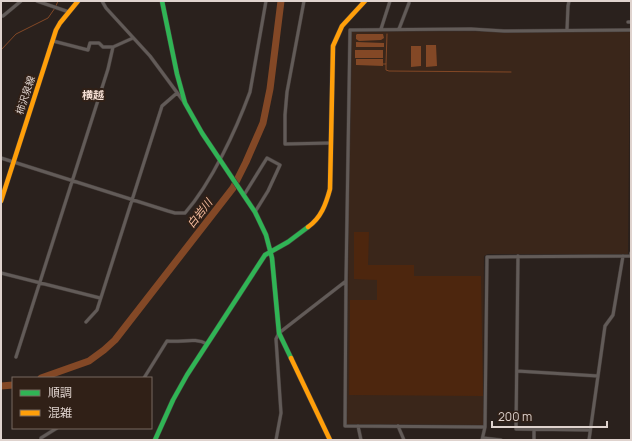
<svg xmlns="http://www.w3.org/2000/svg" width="632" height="441" viewBox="0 0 632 441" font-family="Manrope,'Noto Sans JP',sans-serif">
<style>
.built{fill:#3a261a}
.green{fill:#4d260e}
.water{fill:#834826}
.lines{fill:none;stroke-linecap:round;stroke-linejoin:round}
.stream{stroke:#834826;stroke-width:1}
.river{stroke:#834826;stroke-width:7}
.street-casing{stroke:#433b38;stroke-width:4}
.fast-casing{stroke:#433b38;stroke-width:5.5}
.slow-casing{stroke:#433b38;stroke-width:5.5}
.street{stroke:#625b58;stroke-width:3}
.fast{stroke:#30b455;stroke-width:4.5}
.slow{stroke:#ff9f0a;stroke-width:4.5}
.labels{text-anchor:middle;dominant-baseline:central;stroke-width:4;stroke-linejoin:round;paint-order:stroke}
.street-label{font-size:10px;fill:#dfd3ce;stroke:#302017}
.neighbourhood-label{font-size:11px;font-weight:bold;fill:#f5ded3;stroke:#302017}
.water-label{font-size:11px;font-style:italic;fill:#f3ba9c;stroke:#302017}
</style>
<rect width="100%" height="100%" fill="#2a211d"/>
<path class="built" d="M 352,31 L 630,32 L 628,254 L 488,254 L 484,256 L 483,425 L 347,424 L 349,199 Z"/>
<path class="green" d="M 354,232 L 369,232 L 368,265 L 414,265 L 414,276 L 481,276 L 483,396 L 349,395 L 350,300 L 377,300 L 377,280 L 354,279 Z"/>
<path class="water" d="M 357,34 L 383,34 L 384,38 L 381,40 L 359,41 L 356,39 L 356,35 Z
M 356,42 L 384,43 L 384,47 L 356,47 Z
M 426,45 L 436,45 L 437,66 L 426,67 Z
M 411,46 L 421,46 L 421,66 L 411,67 Z
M 355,50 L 383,50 L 383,58 L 355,58 Z
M 356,59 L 383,59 L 383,66 L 356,65 Z"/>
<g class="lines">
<path class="stream" d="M 56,6 L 58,1
M 1,50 L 16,34 L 48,18 L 55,8
M 383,64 L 386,64 L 387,34
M 386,64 L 386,70 L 389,71 L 511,72"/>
<path class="river" d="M 41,378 L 89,361 L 104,350 L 115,340 L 233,188 L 246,162 L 263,123 L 270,89 L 281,1
M 1,386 L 13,385"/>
<defs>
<path id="street" d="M 37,1 L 69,12
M 102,1 L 106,8 L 150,56 L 184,102
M 304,1 L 287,92 L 285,115 L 285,144 L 331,143
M 1,16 L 3,16 L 21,1
M 628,22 L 631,22
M 381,29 L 390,1
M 399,29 L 409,3
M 567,30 L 568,6 L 569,1
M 53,41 L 88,50 L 90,43 L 99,43 L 103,47 L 113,47
M 1,158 L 168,211 L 175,213 L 185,213 C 212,182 236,130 250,92 L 266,1
M 244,195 L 267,158 L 280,165 L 268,191 L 255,212
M 518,256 L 516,429 L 590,430
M 1,273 L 100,298
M 86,322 L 97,310 L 162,106 L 177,93
M 16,357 L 108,69 L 113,47 L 133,38
M 517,371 L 598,376
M 144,378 L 167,341 C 181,343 195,337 207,344
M 358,426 L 361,440
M 398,426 L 404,440
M 485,427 L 345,426 L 346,281 L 350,30 L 471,29 L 504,31 L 631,30
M 483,438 L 501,440
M 41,440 L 41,438 L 57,428
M 276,440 L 281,413 L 276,339 L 279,333 L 346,281
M 482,440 L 485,427 L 487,257 L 631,256 L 631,253
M 534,440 L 534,429
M 589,440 L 605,326 L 613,315 L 623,256"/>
<path id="fast" d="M 162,1 L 177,74 L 185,103 L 202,133 L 255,212 L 266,235 L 272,258 L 279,333 L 291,358
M 155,440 L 173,400 L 187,375 L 265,255 L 288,242 L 308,227"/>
<path id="slow" d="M 1,201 L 56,30 L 60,23 L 78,1
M 308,227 C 321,218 326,204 330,189 L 333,46 L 342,26 L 365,1
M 291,358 L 330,440"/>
</defs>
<use href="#street" class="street-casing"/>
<use href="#fast" class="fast-casing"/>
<use href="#slow" class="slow-casing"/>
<use href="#street" class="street"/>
<use href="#fast" class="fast"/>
<use href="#slow" class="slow"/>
</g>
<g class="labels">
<g class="street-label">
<text transform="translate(25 95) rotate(-72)">柿沢泉線</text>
</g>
<g class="neighbourhood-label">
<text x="93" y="94">横越</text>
</g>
<g class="water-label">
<text transform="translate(199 213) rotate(-52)">白岩川</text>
</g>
</g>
<rect width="632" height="441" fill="none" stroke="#dfd3ce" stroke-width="4"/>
<rect x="12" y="377" width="140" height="52" fill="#302017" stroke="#766860"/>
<rect x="20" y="390" width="20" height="6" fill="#30b455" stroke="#766860"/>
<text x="48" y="397" font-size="12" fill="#dfd3ce">順調</text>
<rect x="20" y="410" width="20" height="6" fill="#ff9f0a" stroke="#766860"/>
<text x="48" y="417" font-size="12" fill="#dfd3ce">混雑</text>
<path d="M492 421v6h115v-6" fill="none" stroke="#dfd3ce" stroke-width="2"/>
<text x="498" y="421" font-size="12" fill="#dfd3ce" stroke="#302017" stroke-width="3" paint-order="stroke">200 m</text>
</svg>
